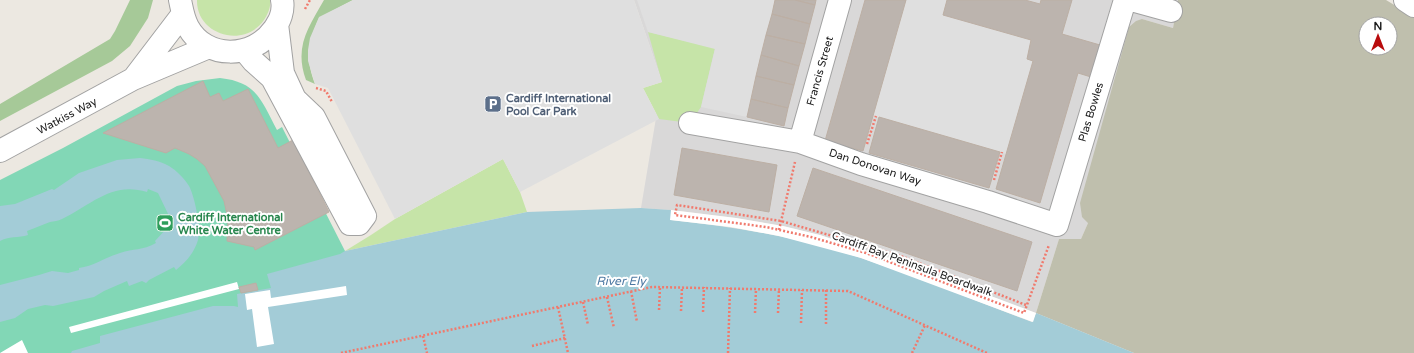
<svg xmlns="http://www.w3.org/2000/svg" width="1414" height="353" viewBox="0 0 1414 353" font-family="'Varela Round',sans-serif">
<style>
.residential{fill:#d9d8d8}
.construction{fill:#bfbfad;fill-rule:evenodd}
.grass{fill:#c6e4a8}
.forest{fill:#a6c998}
.pitch{fill:#82d7b6}
.parking{fill:#dfdfdf}
.water{fill:#a3ccd7}
.pier{fill:#fff}
.building{fill:#bcb4ae;stroke:#bcafa4}
.lines{fill:none;stroke-linecap:round;stroke-linejoin:round}
.minor-casing{stroke:#a2a2a2;stroke-width:24}
.path{stroke:#f07a6d;stroke-width:2.5;stroke-dasharray:2 2;stroke-linecap:butt}
.minor{stroke:#fff;stroke-width:22}
.labels{text-anchor:middle;dominant-baseline:central;stroke-width:4;stroke-linejoin:round;paint-order:stroke}
.street-label{font-size:11px;fill:#1b1b1b;stroke:#fff}
.service-label{font-size:11px;font-weight:bold;fill:#4e5e75;stroke:#fff;text-anchor:start}
.leisure-label{font-size:11px;font-weight:bold;fill:#27864d;stroke:#fff;text-anchor:start}
.water-label{font-size:12px;font-style:italic;fill:#4e79a3;stroke:#fff}
</style>
<rect width="100%" height="100%" fill="#ece8e1"/>
<path class="residential" d="M 634,0 L 1178,0 L 1173,28 L 1142,19 L 1088,223 L 1081,239 L 1059,239 L 1036,313 L 895,260 L 820,235 L 783,226 L 736,218 L 671,210 L 641,208 L 662,82 Z"/>
<path class="construction" d="M 1178,0 L 1386,0 L 1414,17 L 1414,353 L 1134,353 L 1036,313 L 1059,239 L 1081,239 L 1088,223 L 1082,217 L 1080,203 L 1129,27 L 1136,21 L 1142,19 L 1173,28 ZM 1366,24 L 1390,24 L 1390,48 L 1366,48 Z"/>
<path class="grass" d="M 197,0 L 270,0 C 271,7 268,14 264,20 C 244,49 196,35 197,0 Z
M 648,32 L 715,48 L 701,107 L 690,123 L 659,119 L 643,88 L 662,82 Z
M 503,159 L 520,192 L 527,212 L 345,251 L 371,235 L 395,219 Z"/>
<path class="forest" d="M 130,0 L 153,0 L 148,18 L 130,46 L 112,61 L 0,121 L 0,104 L 110,39 L 115,31 Z
M 324,0 L 353,0 L 319,18 C 308,43 305,57 315,84 L 306,80 C 294,47 308,28 324,0 Z"/>
<path class="pitch" d="M 220,78 C 257,82 261,100 277,130 L 282,127 L 345,251 L 359,330 L 236,353 L 0,353 L 0,180 L 63,148 L 177,86 L 196,81 Z"/>
<path class="parking" d="M 353,0 L 634,0 L 662,82 L 643,88 L 659,119 L 520,192 L 503,159 L 395,219 L 328,88 L 315,84 L 308,61 L 308,50 L 310,38 L 319,17 Z
M 637,0 L 775,0 L 747,117 L 701,107 L 715,49 L 648,32 Z
M 906,0 L 947,0 L 943,15 L 1031,40 L 1027,59 L 1033,61 L 1006,154 L 873,116 Z"/>
<path class="water" d="M 140,158 C 150,159 160,161 169,166 C 177,171 184,178 189,186 C 195,197 201,228 198,240 C 194,253 186,262 176,270 L 174,267 L 149,280 L 146,283 L 142,281 L 129,286 L 127,281 L 104,291 L 94,297 L 53,306 L 45,305 L 28,309 L 15,318 L 0,322 L 0,285 L 39,275 L 52,271 L 68,273 L 79,270 L 79,268 C 94,266 106,257 120,253 C 134,248 142,251 156,243 L 155,241 L 166,229 L 171,220 L 158,193 L 148,189 L 147,192 C 112,181 91,205 62,219 C 58,221 54,221 50,222 C 42,225 35,228 27,231 L 28,235 C 19,238 8,236 0,241 L 0,206 L 15,204 L 52,189 L 54,190 L 79,173 L 117,160 Z
M 641,208 L 671,210 L 671,220 C 736,227 799,237 861,258 C 918,277 976,301 1032,322 L 1036,313 L 1134,353 L 71,353 L 72,351 L 100,343 L 100,336 L 213,306 L 234,306 L 238,307 L 237,294 L 271,288 L 267,274 L 340,254 L 345,251 L 527,212 Z"/>
<path class="pier" d="M 671,210 L 736,218 L 783,226 L 820,235 L 895,260 L 1036,313 L 1033,322 L 861,258 L 779,236 L 731,227 L 670,220 Z
M 237,282 L 239,289 L 71,333 L 69,327 Z
M 346,286 L 347,295 L 268,307 L 274,344 L 257,347 L 252,309 L 247,310 L 245,294 L 270,290 L 271,298 Z
M 22,340 L 28,353 L 0,353 Z"/>
<path class="building" d="M 775,0 L 795,0 L 815,5 L 810,24 L 772,14 Z
M 795,0 L 816,0 L 815,5 Z
M 865,0 L 906,0 L 863,151 L 825,141 Z
M 947,0 L 1025,0 L 1040,4 L 1041,0 L 1072,0 L 1062,34 L 1100,45 L 1091,77 L 1078,73 L 1040,203 L 996,189 L 1033,61 L 1027,59 L 1031,40 L 943,15 Z
M 772,14 L 810,24 L 805,44 L 766,35 Z
M 766,35 L 805,44 L 799,66 L 761,55 Z
M 761,55 L 799,66 L 794,85 L 756,76 Z
M 756,76 L 794,85 L 788,108 L 751,99 Z
M 203,81 L 210,97 L 219,93 L 223,101 L 248,89 L 278,148 L 293,140 L 329,212 L 255,250 L 254,247 L 227,241 L 228,219 L 224,201 L 205,166 L 197,159 L 189,154 L 175,148 L 166,153 L 103,133 Z
M 751,99 L 788,108 L 784,126 L 747,117 Z
M 879,117 L 1000,152 L 989,188 L 869,153 Z
M 682,148 L 777,165 L 769,212 L 674,195 Z
M 813,168 L 1032,242 L 1017,291 L 797,216 Z
M 256,283 L 258,290 L 241,293 L 239,287 Z"/>
<g class="lines">
<defs>
<path id="minor" d="M 180,0 C 182,9 183,18 188,27 C 206,60 253,59 274,29 C 280,21 284,10 282,0
M 1131,0 L 1171,11
M 1405,0 L 1414,6
M 244,50 L 253,61 L 272,78 L 350,224 L 359,224 L 365,216 L 314,117 L 295,99 L 283,73 L 277,24
M 134,78 L 182,15
M 690,123 L 800,142 L 861,164 L 988,202 L 1057,225 L 1125,0
M 800,142 L 840,0
M 0,151 L 133,79 L 209,47"/>
</defs>
<use href="#minor" class="minor-casing"/>
<path class="path" d="M 305,9 L 310,0
M 316,88 L 326,91 L 332,102
M 867,144 L 876,116
M 994,180 L 1002,152
M 779,230 L 795,162
M 826,290 L 826,325
M 631,291 L 637,322
M 607,297 L 614,328
M 583,302 L 588,325
M 1026,305 L 901,256 L 781,221 L 677,205 L 675,215 L 766,227 L 811,237 L 866,253 L 1024,313 L 1049,245
M 558,307 L 568,353
M 659,310 L 660,287
M 681,311 L 682,287
M 703,312 L 704,287
M 755,313 L 756,289
M 778,313 L 779,289
M 801,323 L 802,290
M 423,336 L 427,353
M 532,346 L 565,338
M 341,353 L 652,287 L 848,291 L 987,353
M 728,353 L 730,288
M 912,353 L 925,325"/>
<use href="#minor" class="minor"/>
</g>
<defs>
<symbol id="parking-square" viewBox="-11 -11 22 22"><rect x="-9" y="-9" width="18" height="18" rx="4" fill="#5c6f8a" stroke="#fff"/><path d="M-3.5-5.5H1a3.5 3.5 0 0 1 0 7H-1V5.5H-3.5ZM-1-3.4V-.6H.8a1.4 1.4 0 0 0 0-2.8Z" fill="#fff"/></symbol>
<symbol id="stadium-square" viewBox="-11 -11 22 22"><rect x="-9" y="-9" width="18" height="18" rx="4" fill="#2e9e5b" stroke="#fff"/><path d="M0-5a6.5 5 0 1 0 0 10a6.5 5 0 1 0 0-10ZM-3.5-1.8h7v3.6h-7Z" fill="#fff"/></symbol>
</defs>
<g fill-rule="evenodd">
<use href="#parking-square" x="483" y="94" width="20" height="20"/>
<use href="#stadium-square" x="155" y="213" width="20" height="20"/>
</g>
<g class="labels">
<g class="street-label">
<text transform="translate(820 71) rotate(-74)">Francis Street</text>
<text transform="translate(1091 112) rotate(-73)">Plas Bowles</text>
<text transform="translate(67 116) rotate(-28)">Watkiss Way</text>
<text transform="translate(875 167) rotate(18)">Dan Donovan Way</text>
<text transform="translate(912 264) rotate(20)">Cardiff Bay Peninsula Boardwalk</text>
</g>
<g class="service-label">
<text x="506" y="98">Cardiff International<tspan x="506" dy="13">Pool Car Park</tspan></text>
</g>
<g class="leisure-label">
<text x="178" y="217">Cardiff International<tspan x="178" dy="13">White Water Centre</tspan></text>
</g>
<g class="water-label">
<text x="621" y="281">River Ely</text>
</g>
</g>
<g transform="translate(1378 36)"><circle r="19" fill="#ffffff" stroke="#a4a4a4"/>
<path d="M0-3L7 15L0 10L-7 15Z" fill="#b90c0d"/>
<text y="-6" font-size="11" font-weight="bold" text-anchor="middle" fill="#1b1b1b">N</text>
</g>
</svg>
